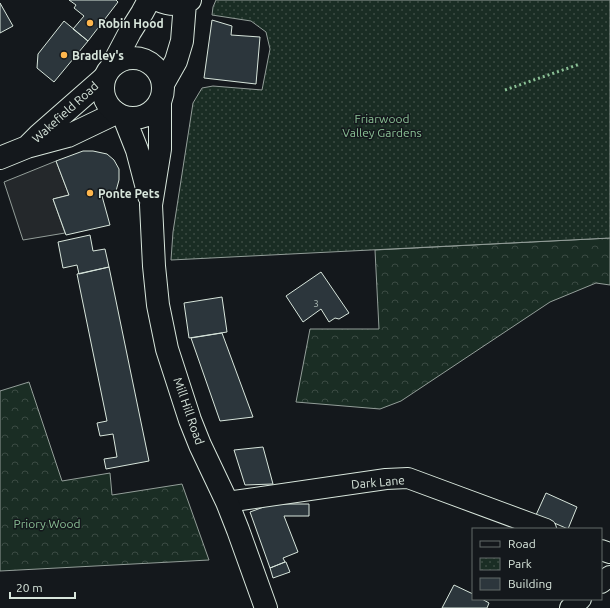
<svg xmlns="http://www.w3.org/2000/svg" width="610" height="608" viewBox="0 0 610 608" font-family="Ubuntu,sans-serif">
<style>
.forest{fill:url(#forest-crowns);stroke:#939e99}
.park{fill:url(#park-dots);stroke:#939e99}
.parking{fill:#24282b;stroke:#939e99}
.building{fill:#2c363c;stroke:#d8e6dc}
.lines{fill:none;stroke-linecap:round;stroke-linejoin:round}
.minor-casing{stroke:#d8e6dc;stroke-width:22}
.primary-casing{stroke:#d8e6dc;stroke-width:24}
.trunk-casing{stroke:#d8e6dc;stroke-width:24}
.minor{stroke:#14181c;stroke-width:20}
.primary{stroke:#14181c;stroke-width:22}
.trunk{stroke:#14181c;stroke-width:22}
.hedge{stroke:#8ac095;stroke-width:3;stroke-dasharray:2 3;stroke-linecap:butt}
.poi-dot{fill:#ffb74d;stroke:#14181c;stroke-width:1.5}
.labels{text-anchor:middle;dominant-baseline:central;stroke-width:3;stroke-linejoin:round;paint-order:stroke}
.number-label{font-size:10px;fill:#adbab4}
.poi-label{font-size:12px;font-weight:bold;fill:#d8e6dc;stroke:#14181c;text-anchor:start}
.street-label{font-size:12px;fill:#d8e6dc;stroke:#14181c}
.park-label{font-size:12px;fill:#8ac095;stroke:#14181c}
</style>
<defs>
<pattern id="forest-crowns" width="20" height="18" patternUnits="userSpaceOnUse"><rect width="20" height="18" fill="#1a2d24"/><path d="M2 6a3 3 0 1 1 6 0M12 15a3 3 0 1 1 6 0" fill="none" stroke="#3b4b43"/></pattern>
<pattern id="park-dots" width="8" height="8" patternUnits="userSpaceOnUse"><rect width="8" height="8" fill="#1a2d24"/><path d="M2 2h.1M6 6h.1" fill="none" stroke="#3b4b43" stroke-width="1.8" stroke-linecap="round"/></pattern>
</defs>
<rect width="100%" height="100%" fill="#14181c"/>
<path class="forest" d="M 610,238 L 610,285 L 596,283 L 550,302 L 401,401 L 380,409 L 296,402 L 310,329 L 379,329 L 375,250 Z
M 29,382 L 62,481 L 110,473 L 112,495 L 182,484 L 209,560 L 0,571 L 0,391 Z"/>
<path class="park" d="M 216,0 L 610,0 L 610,238 L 171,260 L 173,232 L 193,103 L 202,88 L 213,86 L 262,90 L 270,49 L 266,32 L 251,21 L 212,15 L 213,7 Z"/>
<path class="parking" d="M 56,161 L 69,195 L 53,199 L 65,233 L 23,240 L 4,182 Z"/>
<path class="building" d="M 69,0 L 116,0 L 118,2 L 88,41 L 73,29 L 84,16 L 74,8 L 76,5 Z
M 0,3 L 13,26 L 0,33 Z
M 212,20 L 232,26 L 231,35 L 260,37 L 256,84 L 204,78 Z
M 64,21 L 88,41 L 54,82 L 37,68 L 38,54 Z
M 83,151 L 93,151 L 107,154 L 114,160 L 119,169 L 119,180 L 116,191 L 102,196 L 110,225 L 66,235 L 53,199 L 69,195 L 56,161 Z
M 90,235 L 93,251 L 105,249 L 109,267 L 79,274 L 77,265 L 63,268 L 58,242 Z
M 109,267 L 149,461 L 106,469 L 104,459 L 117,457 L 113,434 L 100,436 L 97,423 L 107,421 L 77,274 Z
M 321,272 L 349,313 L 339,319 L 335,318 L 329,322 L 321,309 L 303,322 L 286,296 Z
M 222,297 L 227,332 L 189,338 L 184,303 Z
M 222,333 L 253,417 L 220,421 L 191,338 Z
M 263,447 L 273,484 L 245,485 L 234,450 Z
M 546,493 L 577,507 L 568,529 L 536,515 Z
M 272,504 L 309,504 L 309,516 L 284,516 L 298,552 L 283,558 L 285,562 L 270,568 L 250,512 Z
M 285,562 L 286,562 L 290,572 L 273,578 L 270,568 Z
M 454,585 L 473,594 L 473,599 L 482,599 L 489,603 L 487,608 L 442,608 Z"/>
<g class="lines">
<defs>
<path id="minor" d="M 227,502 L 386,479 L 408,478 L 546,529
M 601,550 L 610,553
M 601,583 L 610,576
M 570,608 L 581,599"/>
<path id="primary" d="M 29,145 L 39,135 L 104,78
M 0,158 L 27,147 L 68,136 L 116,113"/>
<path id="trunk" d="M 158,0 C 169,5 179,6 190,0
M103 88a30 30 0 1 1 60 0a30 30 0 1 1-60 0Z
M 112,66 L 130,32 L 142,13 L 149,0
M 163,84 L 176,61 L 182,41 L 185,3
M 160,101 L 160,149 L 151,205 L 154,266 L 158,305 L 167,349 L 190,420 L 200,445 L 227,502 L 238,530 L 266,608
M 124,117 L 137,150 L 149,196"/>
</defs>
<use href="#minor" class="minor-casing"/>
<use href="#primary" class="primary-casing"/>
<use href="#trunk" class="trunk-casing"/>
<use href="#minor" class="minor"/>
<use href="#primary" class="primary"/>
<use href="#trunk" class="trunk"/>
<path class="hedge" d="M 505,90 L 580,64"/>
</g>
<g class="poi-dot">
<circle cx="90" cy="23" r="4"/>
<circle cx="64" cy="55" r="4"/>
<circle cx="90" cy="193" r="4"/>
</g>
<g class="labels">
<g class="number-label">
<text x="316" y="303">3</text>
</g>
<g class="poi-label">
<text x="98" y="23">Robin Hood</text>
<text x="72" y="55">Bradley's</text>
<text x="98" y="193">Ponte Pets</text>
</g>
<g class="street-label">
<text transform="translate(65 112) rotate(-42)">Wakefield Road</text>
<text transform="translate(189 411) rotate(71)">Mill Hill Road</text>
<text transform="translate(378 482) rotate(-5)">Dark Lane</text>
</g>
<g class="park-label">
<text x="382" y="118">Friarwood<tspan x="382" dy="14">Valley Gardens</tspan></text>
<text x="47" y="523">Priory Wood</text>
</g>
</g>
<rect x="472" y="528" width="130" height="72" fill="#14181c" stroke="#626a69"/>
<rect x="480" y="541" width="20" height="6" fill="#14181c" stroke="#626a69"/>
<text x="508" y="548" font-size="12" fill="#d8e6dc">Road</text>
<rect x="480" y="558" width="20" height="12" fill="url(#park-dots)" stroke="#626a69"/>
<text x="508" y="568" font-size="12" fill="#d8e6dc">Park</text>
<rect x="480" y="578" width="20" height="12" fill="#2c363c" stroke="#626a69"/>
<text x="508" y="588" font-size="12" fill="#d8e6dc">Building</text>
<path d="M10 592v6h65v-6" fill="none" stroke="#d8e6dc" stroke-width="2"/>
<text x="16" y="592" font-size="12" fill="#d8e6dc" stroke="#14181c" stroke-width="3" paint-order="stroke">20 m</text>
</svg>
